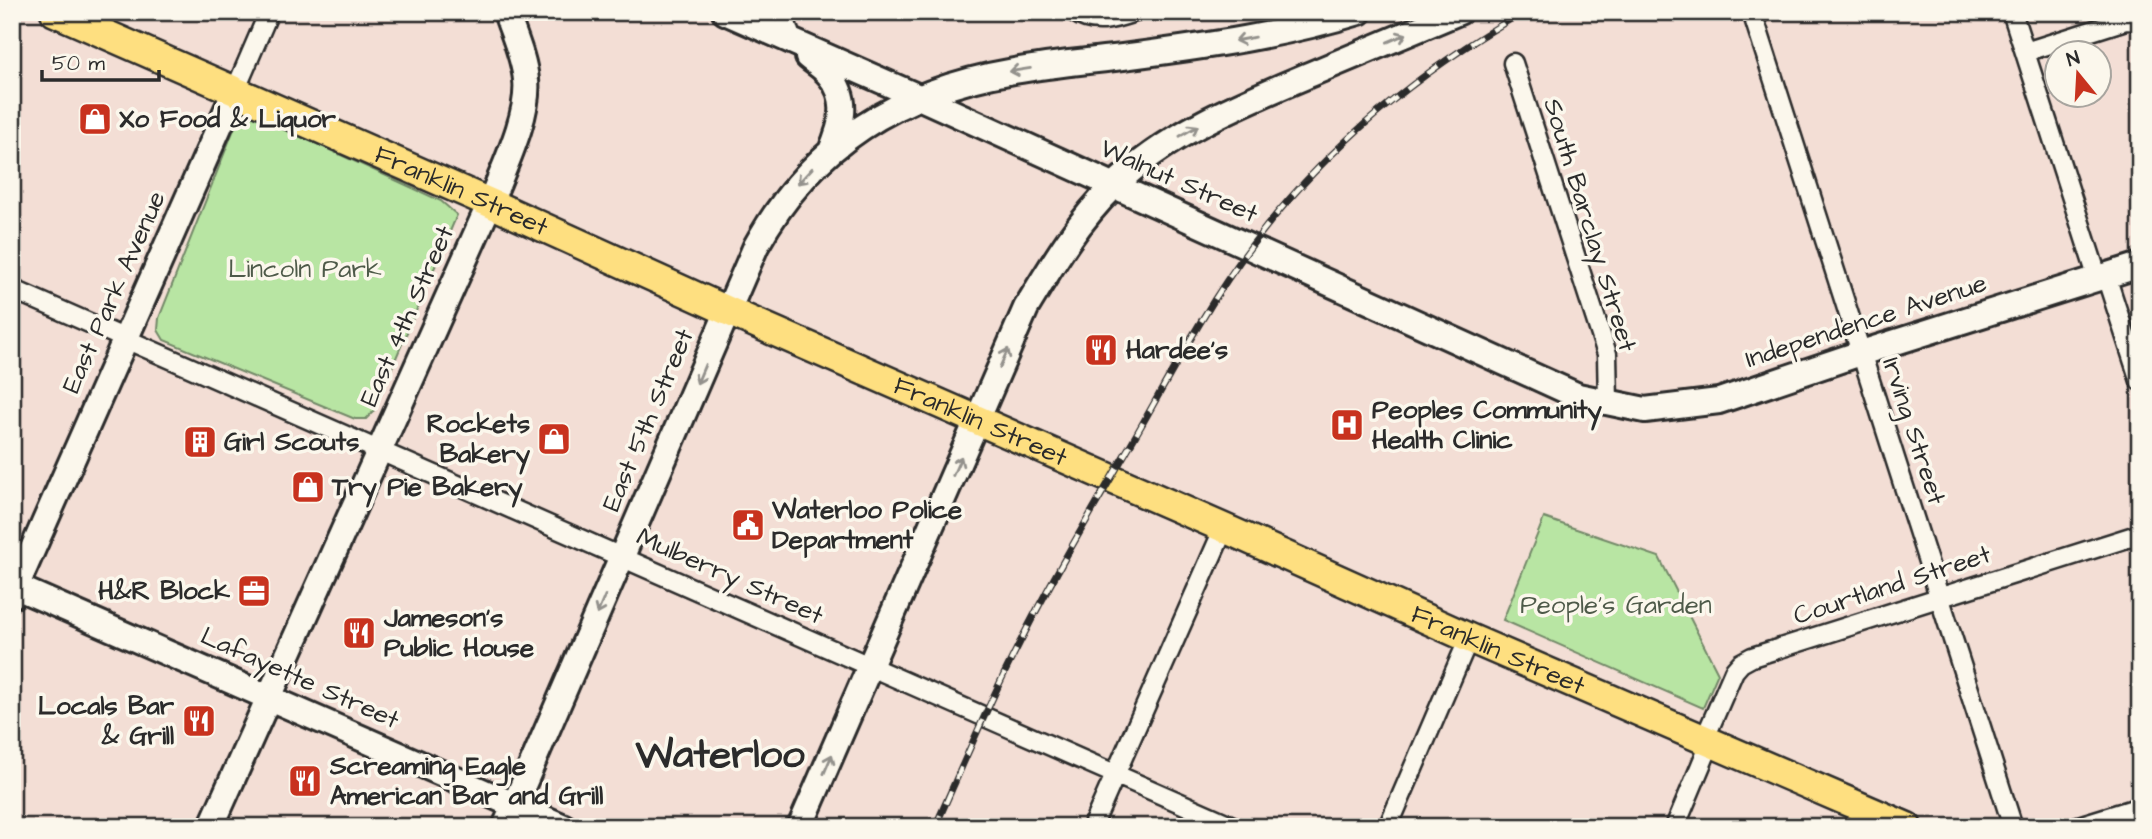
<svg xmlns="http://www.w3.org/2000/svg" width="2152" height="839" viewBox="0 0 2152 839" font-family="'Architects Daughter',sans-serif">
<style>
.green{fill:#b8e5a3;stroke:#728867;stroke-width:2}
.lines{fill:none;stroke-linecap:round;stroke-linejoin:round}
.street-casing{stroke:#2b2b2b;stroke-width:23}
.secondary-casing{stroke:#2b2b2b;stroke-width:30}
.primary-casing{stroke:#2b2b2b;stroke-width:33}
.street{stroke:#fbf7ec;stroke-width:18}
.secondary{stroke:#fbf7ec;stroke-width:24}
.primary{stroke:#fedf80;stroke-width:28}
.rail-casing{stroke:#2b2b2b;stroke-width:7}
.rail{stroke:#fbf7ec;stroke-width:4.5;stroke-dasharray:13;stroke-linecap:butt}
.oneway{stroke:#93918c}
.labels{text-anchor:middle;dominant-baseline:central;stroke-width:7;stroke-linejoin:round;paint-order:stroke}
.poi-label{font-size:26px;font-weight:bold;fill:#2b2b2b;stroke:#fbf7ec;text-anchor:start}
.street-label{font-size:26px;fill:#2b2b2b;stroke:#fbf7ec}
.park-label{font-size:26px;fill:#4e5a49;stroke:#fbf7ec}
.town-label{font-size:40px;font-weight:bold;fill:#2b2b2b;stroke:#fbf7ec}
</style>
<rect width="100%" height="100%" fill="#f3ded5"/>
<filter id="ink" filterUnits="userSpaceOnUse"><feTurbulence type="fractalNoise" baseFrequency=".0143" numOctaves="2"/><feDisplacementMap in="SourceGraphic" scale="14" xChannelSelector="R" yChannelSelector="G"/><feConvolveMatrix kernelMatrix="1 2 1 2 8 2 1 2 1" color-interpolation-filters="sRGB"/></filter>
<g filter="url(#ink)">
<path class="green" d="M 245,114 L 252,114 L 441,201 L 457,215 L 373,412 L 366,419 L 355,419 L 164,340 L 158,330 L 159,318 L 236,124 Z
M 1544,518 L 1659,557 L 1718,673 L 1703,708 L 1503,620 Z"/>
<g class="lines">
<defs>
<path id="street" d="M 783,12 L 792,42
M 1074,12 C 1094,26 1114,19 1135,12
M 1752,12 L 2013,827
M 2012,12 L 2098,279
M 2025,52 L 2126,20 L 2140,21
M 1513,63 L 1607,354 L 1608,403
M 235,91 L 269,12
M 2106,276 L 2140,381
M 12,289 L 1235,827
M 1705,738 L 1734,671 L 1741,663 L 1752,657 L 2140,534
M 1092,827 L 1224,528
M 1388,827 L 1469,638
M 1675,827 L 1711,741
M 2075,827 L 2140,807"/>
<path id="secondary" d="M 725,12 L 921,98 L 1578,396 L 1645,410 L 1719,401 L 1861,353 L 2140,265
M 808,57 C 815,63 824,68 830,76 C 850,100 842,124 831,151
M 12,585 L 564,827
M 12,596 L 235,91
M 211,827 L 490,203 C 503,169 530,115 526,80 C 524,57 513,34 506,12
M 505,827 L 756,246 C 813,142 898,91 1014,71 C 1052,64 1091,61 1130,56 C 1207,46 1284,35 1359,12
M 800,827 L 1026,308 C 1052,265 1077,222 1113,187 C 1165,134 1244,102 1311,74 C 1360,53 1410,33 1459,12"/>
<g id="primary">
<path id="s1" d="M 55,12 L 490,203 L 728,311 L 1224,528 L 1469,638 L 1907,827"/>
</g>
</defs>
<use href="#street" class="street-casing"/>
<use href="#secondary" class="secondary-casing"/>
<use href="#primary" class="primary-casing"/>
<use href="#street" class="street"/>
<use href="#secondary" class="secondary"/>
<use href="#primary" class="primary"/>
<defs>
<path id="rail" d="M 935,827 C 960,772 983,716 1010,662 C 1045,591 1085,523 1125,454 C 1166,384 1203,310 1252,245 C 1325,148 1418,72 1523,12"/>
</defs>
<use href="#rail" class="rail-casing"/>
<use href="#rail" class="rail"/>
</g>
<defs><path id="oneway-shaft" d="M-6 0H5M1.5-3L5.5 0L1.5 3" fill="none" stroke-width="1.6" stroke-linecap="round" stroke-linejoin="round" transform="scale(1.75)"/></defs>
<g class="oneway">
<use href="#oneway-shaft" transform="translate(1397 38) rotate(-23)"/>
<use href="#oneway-shaft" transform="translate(1245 39) rotate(170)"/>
<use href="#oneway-shaft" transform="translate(1020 70) rotate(171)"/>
<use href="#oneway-shaft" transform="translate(1189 131) rotate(-30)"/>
<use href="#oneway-shaft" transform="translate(805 176) rotate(133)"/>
<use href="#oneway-shaft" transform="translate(1004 358) rotate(-66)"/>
<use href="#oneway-shaft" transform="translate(701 374) rotate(113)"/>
<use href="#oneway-shaft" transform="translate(957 466) rotate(-66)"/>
<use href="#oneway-shaft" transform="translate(601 605) rotate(113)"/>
<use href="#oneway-shaft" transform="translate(828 764) rotate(-67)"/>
</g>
</g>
<defs>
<symbol id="shop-square" viewBox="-11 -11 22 22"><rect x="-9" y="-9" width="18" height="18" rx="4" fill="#c8321e" stroke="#fbf7ec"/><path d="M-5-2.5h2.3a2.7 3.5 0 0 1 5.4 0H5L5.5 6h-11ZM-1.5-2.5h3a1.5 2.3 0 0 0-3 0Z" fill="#fff"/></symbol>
<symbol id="restaurant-square" viewBox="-11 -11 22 22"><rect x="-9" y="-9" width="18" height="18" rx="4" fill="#c8321e" stroke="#fbf7ec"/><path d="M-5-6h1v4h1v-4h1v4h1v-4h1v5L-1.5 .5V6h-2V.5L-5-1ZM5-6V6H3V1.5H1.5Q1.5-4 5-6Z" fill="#fff"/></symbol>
<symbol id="hospital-square" viewBox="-11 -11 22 22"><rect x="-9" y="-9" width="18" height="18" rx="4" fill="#c8321e" stroke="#fbf7ec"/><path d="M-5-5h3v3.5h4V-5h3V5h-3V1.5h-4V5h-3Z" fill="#fff"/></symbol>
<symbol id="building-square" viewBox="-11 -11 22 22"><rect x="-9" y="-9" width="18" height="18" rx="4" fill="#c8321e" stroke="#fbf7ec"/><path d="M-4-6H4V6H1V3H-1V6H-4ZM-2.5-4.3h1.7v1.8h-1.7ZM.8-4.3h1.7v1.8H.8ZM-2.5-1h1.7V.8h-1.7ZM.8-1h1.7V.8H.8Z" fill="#fff"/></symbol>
<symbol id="civic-square" viewBox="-11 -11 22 22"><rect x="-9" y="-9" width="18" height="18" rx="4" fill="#c8321e" stroke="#fbf7ec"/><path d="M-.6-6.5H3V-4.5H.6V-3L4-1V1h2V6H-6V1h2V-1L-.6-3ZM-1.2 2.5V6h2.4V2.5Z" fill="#fff"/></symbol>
<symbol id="office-square" viewBox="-11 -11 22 22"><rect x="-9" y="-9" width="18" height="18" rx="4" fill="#c8321e" stroke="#fbf7ec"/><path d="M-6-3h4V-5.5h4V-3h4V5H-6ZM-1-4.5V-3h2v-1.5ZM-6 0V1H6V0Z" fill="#fff"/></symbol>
</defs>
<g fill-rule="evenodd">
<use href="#shop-square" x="76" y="100" width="38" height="38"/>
<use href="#restaurant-square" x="1082" y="331" width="38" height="38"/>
<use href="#hospital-square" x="1328" y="406" width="38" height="38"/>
<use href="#shop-square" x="535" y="420" width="38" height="38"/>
<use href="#building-square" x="181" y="423" width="38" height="38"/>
<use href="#shop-square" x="289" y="468" width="38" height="38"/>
<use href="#civic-square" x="729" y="506" width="38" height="38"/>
<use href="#office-square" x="235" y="572" width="38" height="38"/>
<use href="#restaurant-square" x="340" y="614" width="38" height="38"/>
<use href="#restaurant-square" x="180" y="702" width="38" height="38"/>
<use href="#restaurant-square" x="286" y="762" width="38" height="38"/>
</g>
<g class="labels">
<g class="poi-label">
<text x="119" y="119">Xo Food &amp; Liquor</text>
<text x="1126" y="350">Hardee's</text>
<text x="1372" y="410">Peoples Community<tspan x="1372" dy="30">Health Clinic</tspan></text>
<text x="530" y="424" text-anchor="end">Rockets<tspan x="530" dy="30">Bakery</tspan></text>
<text x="224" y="442">Girl Scouts</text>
<text x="332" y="487">Try Pie Bakery</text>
<text x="772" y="510">Waterloo Police<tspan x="772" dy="30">Department</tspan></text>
<text x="230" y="591" text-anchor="end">H&amp;R Block</text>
<text x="384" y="618">Jameson's<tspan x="384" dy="30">Public House</tspan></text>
<text x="174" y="706" text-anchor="end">Locals Bar<tspan x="174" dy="30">&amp; Grill</tspan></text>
<text x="330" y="766">Screaming Eagle<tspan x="330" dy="30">American Bar and Grill</tspan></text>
</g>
<g class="street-label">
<text transform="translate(1179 181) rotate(24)">Walnut Street</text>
<text stroke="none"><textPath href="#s1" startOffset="444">Franklin Street</textPath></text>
<text transform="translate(1590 225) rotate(73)">South Barclay Street</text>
<text transform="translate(114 292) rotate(-66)">East Park Avenue</text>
<text transform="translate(407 316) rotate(-66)">East 4th Street</text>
<text transform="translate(1866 321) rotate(-18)">Independence Avenue</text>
<text transform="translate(648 420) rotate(-67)">East 5th Street</text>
<text stroke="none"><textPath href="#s1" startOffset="1012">Franklin Street</textPath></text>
<text transform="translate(1914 431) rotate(72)">Irving Street</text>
<text transform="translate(730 576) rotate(24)">Mulberry Street</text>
<text transform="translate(1892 585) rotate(-18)">Courtland Street</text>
<text stroke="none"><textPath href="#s1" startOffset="1578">Franklin Street</textPath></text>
<text transform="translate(300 678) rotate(24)">Lafayette Street</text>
</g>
<g class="park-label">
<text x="305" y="269">Lincoln Park</text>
<text x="1616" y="605">People's Garden</text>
</g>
<g class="town-label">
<text x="720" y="755">Waterloo</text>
</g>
</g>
<rect width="2152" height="839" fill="none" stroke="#fbf7ec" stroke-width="42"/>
<rect x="21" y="21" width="2110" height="797" fill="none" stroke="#2b2b2b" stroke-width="2.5" filter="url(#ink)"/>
<g transform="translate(2078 74) rotate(342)"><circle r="33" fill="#fbf7ec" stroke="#a8a59f" stroke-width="2"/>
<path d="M0-5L12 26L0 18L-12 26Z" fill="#c8321e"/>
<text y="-10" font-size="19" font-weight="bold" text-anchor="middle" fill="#2b2b2b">N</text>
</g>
<path d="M42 70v10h117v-10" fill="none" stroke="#2b2b2b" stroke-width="3.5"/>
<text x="52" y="70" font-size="21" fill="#2b2b2b" stroke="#fbf7ec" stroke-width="5" paint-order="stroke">50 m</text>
</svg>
